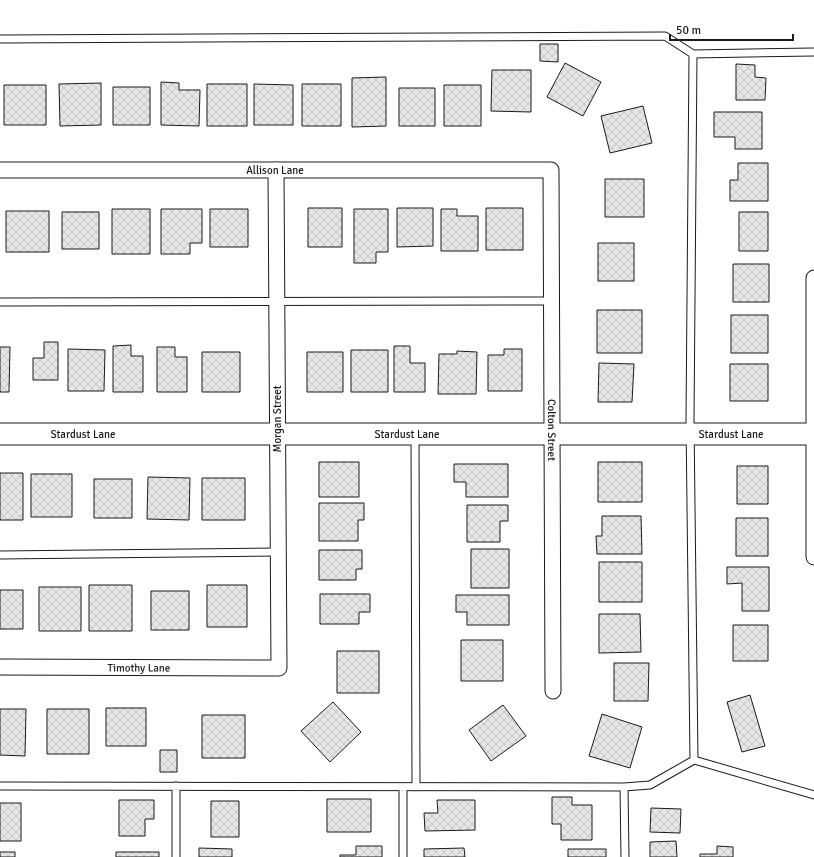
<svg xmlns="http://www.w3.org/2000/svg" width="814" height="857" viewBox="0 0 814 857" font-family="Signika,sans-serif">
<style>
.building{fill:url(#building-cross-hatch);stroke:#1a1a1a}
.lines{fill:none;stroke-linecap:round;stroke-linejoin:round}
.lane-casing{stroke:#1a1a1a;stroke-width:9}
.street-casing{stroke:#1a1a1a;stroke-width:17}
.secondary-casing{stroke:#1a1a1a;stroke-width:23}
.lane{stroke:#fff;stroke-width:7}
.street{stroke:#fff;stroke-width:15}
.secondary{stroke:#fff;stroke-width:21}
.labels{text-anchor:middle;dominant-baseline:central;stroke-width:3;stroke-linejoin:round;paint-order:stroke}
.street-label{font-size:11px;fill:#1a1a1a;stroke:#fff}
</style>
<defs>
<pattern id="building-cross-hatch" width="8" height="8" patternUnits="userSpaceOnUse"><rect width="8" height="8" fill="#e6e6e6"/><path d="M0 0l8 8M0 8l8-8" fill="none" stroke="#c5c5c5"/></pattern>
</defs>
<rect width="100%" height="100%" fill="#fff"/>
<path class="building" d="M 540,44 L 558,44 L 558,62 L 540,61 Z
M 565,63 L 601,82 L 583,116 L 547,97 Z
M 736,64 L 755,65 L 755,77 L 766,78 L 765,100 L 736,100 Z
M 492,70 L 531,70 L 531,112 L 491,111 Z
M 386,77 L 386,126 L 352,127 L 352,78 Z
M 161,82 L 179,83 L 179,90 L 200,90 L 199,126 L 161,125 Z
M 101,83 L 101,125 L 60,126 L 59,84 Z
M 207,84 L 247,84 L 247,126 L 207,126 Z
M 254,84 L 293,85 L 293,125 L 254,125 Z
M 302,84 L 341,84 L 341,126 L 302,126 Z
M 4,85 L 46,85 L 46,125 L 4,125 Z
M 444,85 L 481,85 L 481,126 L 444,126 Z
M 113,87 L 150,87 L 150,125 L 113,125 Z
M 399,88 L 435,88 L 435,126 L 399,126 Z
M 643,106 L 652,143 L 610,153 L 601,116 Z
M 714,112 L 762,112 L 762,149 L 735,149 L 735,137 L 714,137 Z
M 738,163 L 768,163 L 768,201 L 730,201 L 730,180 L 738,180 Z
M 605,179 L 644,179 L 644,217 L 605,217 Z
M 308,208 L 342,208 L 342,247 L 308,247 Z
M 397,208 L 433,208 L 433,246 L 397,247 Z
M 486,208 L 523,208 L 523,250 L 486,250 Z
M 112,209 L 150,209 L 150,254 L 112,254 Z
M 161,209 L 202,209 L 202,243 L 190,243 L 190,254 L 161,254 Z
M 210,209 L 248,209 L 248,247 L 210,247 Z
M 354,209 L 388,209 L 388,252 L 376,252 L 376,263 L 354,263 Z
M 441,209 L 457,209 L 457,216 L 478,216 L 478,251 L 441,251 Z
M 6,211 L 49,211 L 49,252 L 6,252 Z
M 62,212 L 99,212 L 99,249 L 62,249 Z
M 739,212 L 768,212 L 768,251 L 739,251 Z
M 598,243 L 634,243 L 634,281 L 598,281 Z
M 733,264 L 769,264 L 769,302 L 733,302 Z
M 597,310 L 642,310 L 642,353 L 597,353 Z
M 731,315 L 768,315 L 768,353 L 731,353 Z
M 44,342 L 58,342 L 58,380 L 33,380 L 33,358 L 44,358 Z
M 131,345 L 131,356 L 143,356 L 143,392 L 113,392 L 113,346 Z
M 394,346 L 410,346 L 410,363 L 425,363 L 425,392 L 394,392 Z
M 0,347 L 10,347 L 9,392 L 0,392 Z
M 157,347 L 175,347 L 175,357 L 187,357 L 187,392 L 157,392 Z
M 68,349 L 105,350 L 104,391 L 68,391 Z
M 504,349 L 522,349 L 522,391 L 488,391 L 488,355 L 504,355 Z
M 351,350 L 388,350 L 388,392 L 351,392 Z
M 457,351 L 477,352 L 476,394 L 438,394 L 439,354 L 457,354 Z
M 202,352 L 240,352 L 240,392 L 202,392 Z
M 307,352 L 343,352 L 343,392 L 307,392 Z
M 599,363 L 634,364 L 632,402 L 598,402 Z
M 730,364 L 768,364 L 768,401 L 730,401 Z
M 319,462 L 359,462 L 359,497 L 319,497 Z
M 598,462 L 642,462 L 642,502 L 598,502 Z
M 454,464 L 508,464 L 508,497 L 466,497 L 466,482 L 454,482 Z
M 737,466 L 768,466 L 768,504 L 737,504 Z
M 0,473 L 23,473 L 23,520 L 0,520 Z
M 31,474 L 72,474 L 72,517 L 31,517 Z
M 148,477 L 190,478 L 189,520 L 147,519 Z
M 202,478 L 245,478 L 245,520 L 202,520 Z
M 94,479 L 132,479 L 132,518 L 94,518 Z
M 319,503 L 364,503 L 364,520 L 358,520 L 358,541 L 319,541 Z
M 467,505 L 508,505 L 508,521 L 500,521 L 500,542 L 467,542 Z
M 602,516 L 641,516 L 642,554 L 597,554 L 596,536 L 602,536 Z
M 736,518 L 768,518 L 768,556 L 736,556 Z
M 471,549 L 509,549 L 509,588 L 471,588 Z
M 319,550 L 362,550 L 362,569 L 356,569 L 356,580 L 319,580 Z
M 599,562 L 642,562 L 642,602 L 599,602 Z
M 727,567 L 769,567 L 769,611 L 742,611 L 742,583 L 727,584 Z
M 89,585 L 132,585 L 132,631 L 89,631 Z
M 207,585 L 247,585 L 247,627 L 207,627 Z
M 39,587 L 81,587 L 81,631 L 39,631 Z
M 0,590 L 23,590 L 23,629 L 0,629 Z
M 151,591 L 189,591 L 189,630 L 151,630 Z
M 320,594 L 370,594 L 370,612 L 359,612 L 359,624 L 320,624 Z
M 456,595 L 509,595 L 509,625 L 467,625 L 467,612 L 456,612 Z
M 599,614 L 640,614 L 641,652 L 599,653 Z
M 733,625 L 768,625 L 768,661 L 733,661 Z
M 461,640 L 503,640 L 503,681 L 461,681 Z
M 337,651 L 379,651 L 379,693 L 337,693 Z
M 614,663 L 649,663 L 648,701 L 614,701 Z
M 750,695 L 765,746 L 742,752 L 727,702 Z
M 333,702 L 361,732 L 330,762 L 301,731 Z
M 503,705 L 526,736 L 491,761 L 469,730 Z
M 106,708 L 146,708 L 146,746 L 106,746 Z
M 0,709 L 26,709 L 25,756 L 0,755 Z
M 47,709 L 89,709 L 89,754 L 47,754 Z
M 602,714 L 642,727 L 630,768 L 589,756 Z
M 202,715 L 245,715 L 245,758 L 202,758 Z
M 160,750 L 177,750 L 177,772 L 160,772 Z
M 552,797 L 572,797 L 572,805 L 592,805 L 592,840 L 561,840 L 561,824 L 552,824 Z
M 327,799 L 371,799 L 371,832 L 327,832 Z
M 119,800 L 154,800 L 154,819 L 145,819 L 145,836 L 119,836 Z
M 437,800 L 475,800 L 475,830 L 425,831 L 424,813 L 438,813 Z
M 211,801 L 239,801 L 239,837 L 211,837 Z
M 0,803 L 21,803 L 21,841 L 0,841 Z
M 651,808 L 681,809 L 680,833 L 650,832 Z
M 676,841 L 677,857 L 650,857 L 650,842 Z
M 356,846 L 382,846 L 382,857 L 340,857 L 340,855 L 356,855 Z
M 717,846 L 733,847 L 733,857 L 700,857 L 700,854 L 717,854 Z
M 199,848 L 232,849 L 232,857 L 199,857 Z
M 464,848 L 465,857 L 424,857 L 424,849 Z
M 568,849 L 606,849 L 606,857 L 568,857 Z
M 0,852 L 15,852 L 15,857 L 0,857 Z
M 116,852 L 159,852 L 159,857 L 116,857 Z"/>
<g class="lines">
<defs>
<path id="lane" d="M 0,39 L 665,36 L 693,54 L 814,52
M 693,54 L 690,421 L 694,760
M 0,302 L 551,301
M 415,436 L 416,787
M 0,555 L 278,552
M 0,786 L 624,787 L 650,785 L 694,760 L 814,795
M 624,787 L 625,857
M 176,857 L 176,786
M 403,857 L 403,787"/>
<g id="street">
<path id="s1" d="M 0,170 L 551,170 L 553,691"/>
<path d="M 814,278 L 814,557"/>
<path id="s2" d="M 0,667 L 279,668 L 276,170"/>
</g>
<g id="secondary">
<path id="s3" d="M 0,434 L 814,434"/>
</g>
</defs>
<use href="#lane" class="lane-casing"/>
<use href="#street" class="street-casing"/>
<use href="#secondary" class="secondary-casing"/>
<use href="#lane" class="lane"/>
<use href="#street" class="street"/>
<use href="#secondary" class="secondary"/>
</g>
<g class="labels">
<g class="street-label">
<text stroke="none"><textPath href="#s1" startOffset="275">Allison Lane</textPath></text>
<text transform="translate(277 419) rotate(-90)">Morgan Street</text>
<text stroke="none"><textPath href="#s1" startOffset="811">Colton Street</textPath></text>
<text stroke="none"><textPath href="#s3" startOffset="83">Stardust Lane</textPath></text>
<text stroke="none"><textPath href="#s3" startOffset="407">Stardust Lane</textPath></text>
<text stroke="none"><textPath href="#s3" startOffset="731">Stardust Lane</textPath></text>
<text stroke="none"><textPath href="#s2" startOffset="139">Timothy Lane</textPath></text>
</g>
</g>
<path d="M670 34v6h123v-6" fill="none" stroke="#1a1a1a" stroke-width="2"/>
<text x="676" y="34" font-size="12" fill="#1a1a1a" stroke="#ffffff" stroke-width="3" paint-order="stroke">50 m</text>
</svg>
